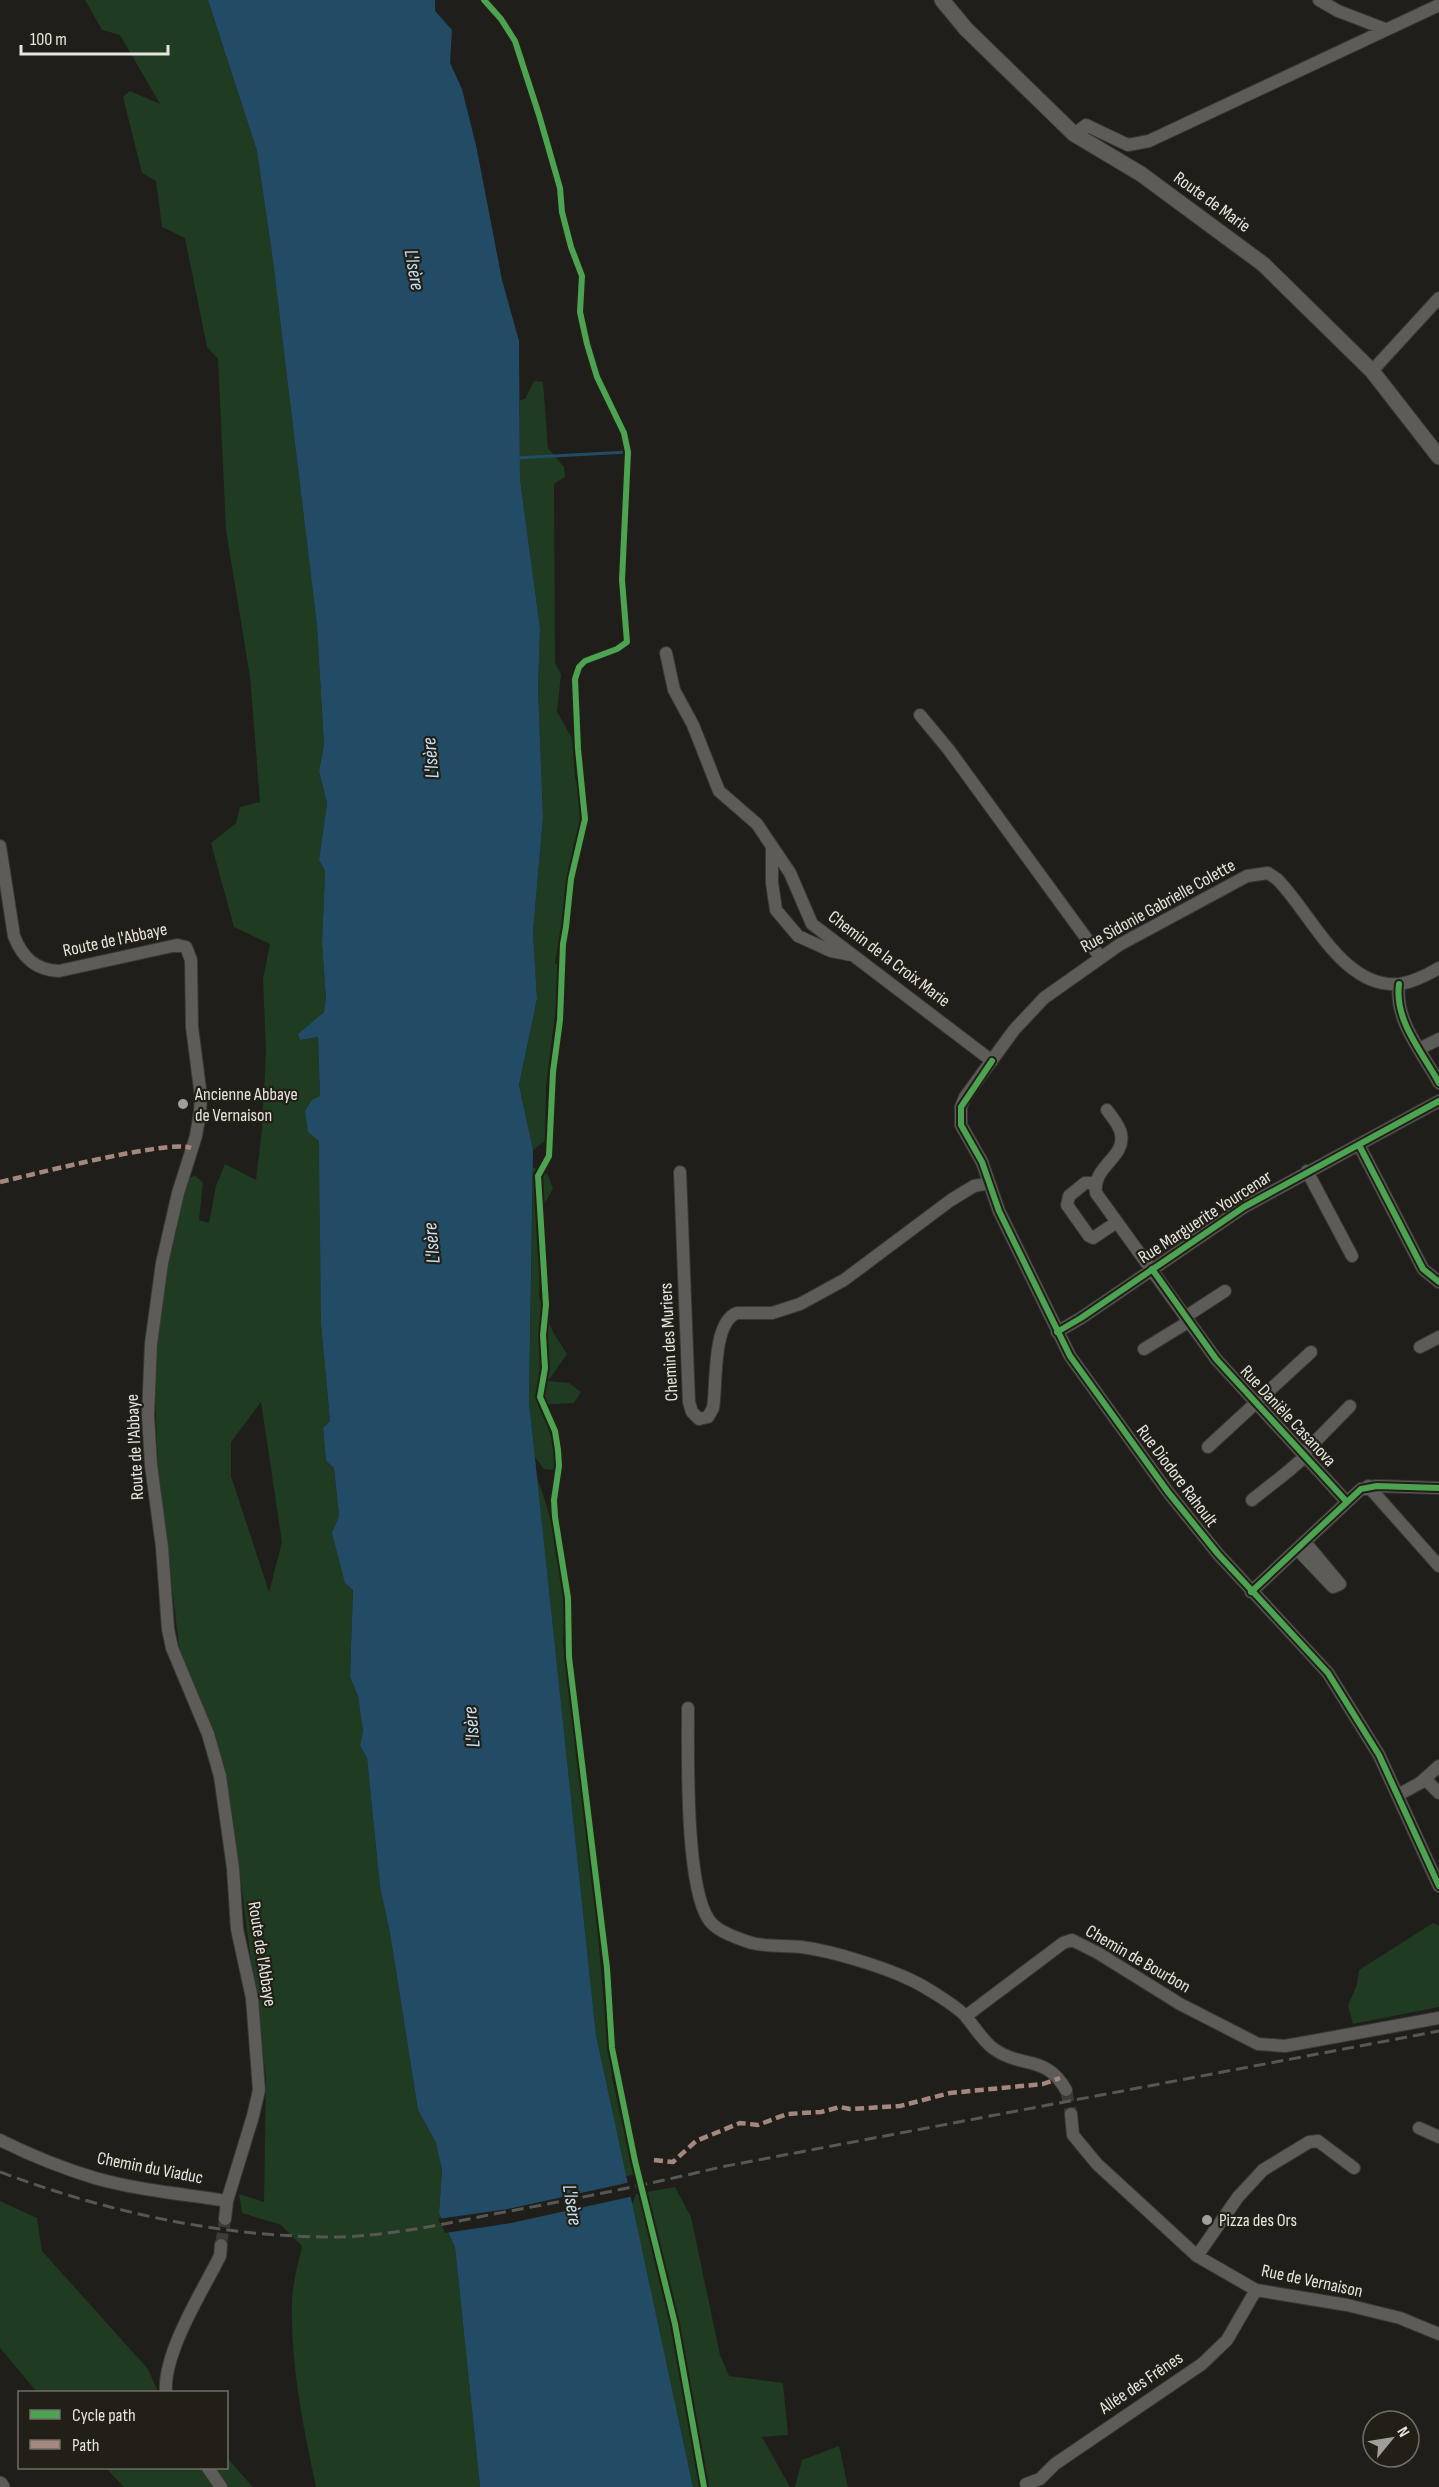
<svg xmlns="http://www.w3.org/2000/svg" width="1439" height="2487" viewBox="0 0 1439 2487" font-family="'Sofia Sans Condensed',sans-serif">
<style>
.green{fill:#1f3b21;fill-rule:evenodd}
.water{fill:#224c66}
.pier{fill:#1f1e1a}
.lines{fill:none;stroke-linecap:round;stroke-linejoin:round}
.stream{stroke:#224c66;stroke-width:3}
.minor-tunnel{stroke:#3d3c38;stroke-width:12;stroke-dasharray:12 6;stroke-linecap:butt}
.minor-casing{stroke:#383835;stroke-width:14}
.tertiary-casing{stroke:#383835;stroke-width:17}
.minor{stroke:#5d5c58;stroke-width:12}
.tertiary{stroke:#5d5c58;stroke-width:15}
.rail{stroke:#585754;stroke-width:3;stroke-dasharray:12 6;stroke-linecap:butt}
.quiet{stroke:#a5887d;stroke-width:4.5;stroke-dasharray:9 4.5;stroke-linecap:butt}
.cycleway-casing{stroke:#221f17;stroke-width:10}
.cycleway{stroke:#4ca352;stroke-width:6}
.poi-dot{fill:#a19f9b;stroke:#221f17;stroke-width:2}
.labels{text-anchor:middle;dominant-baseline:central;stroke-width:4.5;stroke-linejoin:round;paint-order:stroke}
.street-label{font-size:18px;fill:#e7e5e0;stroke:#221f17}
.poi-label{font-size:18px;fill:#e7e5e0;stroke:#221f17;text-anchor:start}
.water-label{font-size:20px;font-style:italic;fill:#c5e0f4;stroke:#221f17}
</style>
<rect width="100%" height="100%" fill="#1f1e1a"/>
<path class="green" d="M 85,0 L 208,0 L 257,151 L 273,261 L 317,626 L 324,745 L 319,771 L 327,803 L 319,860 L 325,871 L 322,944 L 326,998 L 324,1012 L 298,1034 L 300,1040 L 318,1037 L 320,1097 L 321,1324 L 330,1421 L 323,1428 L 326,1461 L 334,1468 L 339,1516 L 332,1533 L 353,1590 L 350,1677 L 358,1696 L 363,1731 L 360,1746 L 367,1758 L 380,1887 L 390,1933 L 418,2110 L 436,2143 L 442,2170 L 439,2213 L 455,2247 L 480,2487 L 316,2487 C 303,2426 290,2363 292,2300 C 293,2283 298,2264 302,2246 L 281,2225 L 242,2213 L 239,2194 L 264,2202 L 266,2078 L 232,1813 L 215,1733 L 180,1654 L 158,1470 L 153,1347 L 178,1193 L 184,1179 L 195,1176 L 203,1182 L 199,1220 L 209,1223 L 216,1186 L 225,1164 L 256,1180 L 262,1129 L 266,1052 L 263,979 L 270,944 L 234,927 L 211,843 L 236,823 L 240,807 L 260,802 L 250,677 L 226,530 L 218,359 L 207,347 L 185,238 L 162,227 L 156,181 L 142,173 L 123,97 L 130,91 L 160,104 L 120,35 L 102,30 ZM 261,1402 L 282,1542 L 269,1592 L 231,1476 L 231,1442 Z
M 534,381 L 543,382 L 548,448 L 564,467 L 565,477 L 554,484 L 555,663 L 561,674 L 557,712 L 572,738 L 575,777 L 589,820 L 576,842 L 555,963 L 561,966 L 546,1087 L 545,1141 L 533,1150 L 519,1085 L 537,999 L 533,932 L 543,817 L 538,689 L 540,628 L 520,479 L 520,400 L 525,399 Z
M 533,1167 L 548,1175 L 553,1189 L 536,1218 L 541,1254 L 539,1297 L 553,1332 L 567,1354 L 548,1381 L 569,1383 L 581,1392 L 574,1403 L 538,1405 C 549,1427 556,1446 557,1470 L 544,1469 L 535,1457 L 529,1401 Z
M 537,1478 C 557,1531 568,1587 563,1643 L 595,1902 L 607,2038 L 613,2082 L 634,2175 L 626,2176 L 596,2035 Z
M 1433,1923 L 1439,1926 L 1439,2007 L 1353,2024 L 1348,2006 L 1357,1984 L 1359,1970 Z
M 675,2187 L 691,2217 L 720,2355 L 729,2376 L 783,2383 L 788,2435 L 762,2437 L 790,2487 L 693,2487 L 632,2204 L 636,2194 Z
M 0,2201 L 37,2218 L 42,2251 L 148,2369 L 158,2392 L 37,2392 L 0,2348 Z
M 839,2446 L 848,2487 L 795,2487 L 802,2460 Z
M 227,2458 L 253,2487 L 124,2487 L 106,2468 L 226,2468 Z"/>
<path class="water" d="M 208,0 L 435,0 L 435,11 L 452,30 L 450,63 L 462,89 L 476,145 L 502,280 L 519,341 L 520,479 L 540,628 L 538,689 L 543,817 L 533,932 L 537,999 L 519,1085 L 533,1150 L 529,1401 L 596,2035 L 693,2487 L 480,2487 L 455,2247 L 439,2213 L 442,2170 L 436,2143 L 418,2110 L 390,1933 L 380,1887 L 367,1758 L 360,1746 L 363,1731 L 358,1696 L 350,1677 L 353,1590 L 345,1583 L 332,1533 L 339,1516 L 334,1468 L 326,1461 L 323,1428 L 330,1421 L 321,1324 L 319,1141 L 308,1132 L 305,1111 L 312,1100 L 320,1096 L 318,1037 L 300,1040 L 298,1034 L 324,1012 L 326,998 L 322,944 L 325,871 L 319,860 L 327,803 L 319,771 L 324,745 L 317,626 L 273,261 L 257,151 Z"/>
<path class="pier" d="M 631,2182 L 634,2196 L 511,2223 L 445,2233 L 438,2219 L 508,2209 Z"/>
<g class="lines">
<path class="stream" d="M 516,458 L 628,452"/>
<path class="minor-tunnel" d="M 1066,2090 L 1071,2114
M 221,2245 L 225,2219"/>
<defs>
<path id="minor" d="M 1319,0 L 1338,11 L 1385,29
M 1074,134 L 1086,125 L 1128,145 L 1149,141 L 1439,5
M 1372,371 L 1439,298
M 666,653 L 674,690 L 693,725 L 719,791 L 757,824 L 790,873 L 812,924 L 992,1061
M 920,715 L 949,750 L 1100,957
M 0,846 L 14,936 C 22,957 35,970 59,971 L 177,945 L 186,947 L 191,960 L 192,1027 L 201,1097 L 200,1112 L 196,1136 L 178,1193 L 162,1263 L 151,1344 L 148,1415 L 151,1465 L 162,1547 L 168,1629 L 172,1648 L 208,1734 L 220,1776 L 233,1868 L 237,1929 L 252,1998 L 259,2090 L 253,2116 L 227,2201 L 225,2219
M 772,848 L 772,883 L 776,910 L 798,936 L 831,951 L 851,955
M 1439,968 C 1427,975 1414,982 1400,984 C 1343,990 1311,913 1277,879 L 1268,873 L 1247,876 L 1119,945 L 1044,998 L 1014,1030 L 965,1097 L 961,1107 L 961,1125 L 982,1162 L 999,1211 L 1070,1356 L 1168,1492 L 1218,1554 L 1328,1673 L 1379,1755 L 1439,1886
M 1399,984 C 1394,1021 1423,1053 1439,1083
M 1419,1049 L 1439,1039
M 1107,1110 C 1112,1117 1120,1126 1121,1134 C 1126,1158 1092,1166 1096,1193 L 1216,1359 L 1347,1502
M 1359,1145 L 1423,1269 L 1439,1282
M 1307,1171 L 1352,1256
M 680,1172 L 689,1402 L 692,1412 L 699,1419 L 708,1417 L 713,1408 C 717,1385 712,1322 737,1313 L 772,1313 L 800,1304 L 844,1280 L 951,1200 L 974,1186 L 989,1183
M 1095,1183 L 1085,1183 L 1069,1196 L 1067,1205 L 1089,1236 L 1093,1238 L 1117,1222
M 1185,1317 L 1225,1291
M 1057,1332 L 1081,1318 L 1244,1207 L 1439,1101
M 1420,1347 L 1439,1337
M 1144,1349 L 1188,1322
M 1208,1447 L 1311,1352
M 1302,1455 L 1350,1406
M 1368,1486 L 1439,1566
M 1252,1500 C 1270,1485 1287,1474 1304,1457
M 1297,1549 L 1333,1587 L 1340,1584 L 1305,1542
M 1251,1592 L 1361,1489 L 1377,1486 L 1439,1488
M 688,1708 C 688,1753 685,1886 709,1920 C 716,1931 739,1939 752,1943 C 768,1947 786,1945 802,1947 C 832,1951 884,1967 911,1980 C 924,1986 960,2008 967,2018 C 976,2029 983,2041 994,2049 C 1022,2069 1046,2054 1066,2090
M 1425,1779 L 1439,1793
M 1398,1795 L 1420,1783 L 1439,1766
M 966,2016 L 1063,1943 L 1072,1940 L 1098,1953 L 1180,2004 L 1258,2044 L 1285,2046 L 1439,2018
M 1071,2114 L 1073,2135 L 1097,2164 L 1197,2256 L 1256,2290 L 1347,2305 L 1400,2318 L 1439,2334
M 1419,2128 L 1439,2137
M 0,2140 C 30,2155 62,2168 95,2178 C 137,2190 183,2194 227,2201
M 1197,2256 L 1238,2197 L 1263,2170 L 1309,2142 L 1318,2141 L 1354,2168
M 166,2392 C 163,2353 202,2292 220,2256 L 221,2245
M 208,2468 L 221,2487
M 1026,2484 L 1040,2479 L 1055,2464 L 1202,2364 L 1227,2340 L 1256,2290"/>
<path id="tertiary" d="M 942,0 L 966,29 L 1074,134 L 1141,174 L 1263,264 L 1372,371 L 1439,457
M 0,2484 L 2,2487"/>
</defs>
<use href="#minor" class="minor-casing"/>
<use href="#tertiary" class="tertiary-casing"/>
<use href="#minor" class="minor"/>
<use href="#tertiary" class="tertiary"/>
<path class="rail" d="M 0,2172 C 104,2211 212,2235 323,2237 C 381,2238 438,2225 494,2214 C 570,2200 646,2185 721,2167 L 1439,2031"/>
<path class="quiet" d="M 0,1182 C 32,1175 169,1139 191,1148
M 654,2160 L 673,2162 L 696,2141 L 740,2123 L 758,2125 L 787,2114 L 821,2112 L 840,2107 L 850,2109 L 900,2106 L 950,2093 L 1043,2084 L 1060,2078"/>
<defs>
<path id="cycleway" d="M 484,0 L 501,19 L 515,41 L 539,115 L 560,188 L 562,212 L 571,247 L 582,276 L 580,312 L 587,344 L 597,377 L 624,433 L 628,452 L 622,580 L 627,642 L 617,649 L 585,661 L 579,667 L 575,679 L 578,749 L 585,819 L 571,879 L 566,927 L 563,944 L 560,1020 L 553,1072 L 549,1156 L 538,1176 L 546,1305 L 543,1335 L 545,1368 L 540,1397 L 555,1431 L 558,1450 L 559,1466 L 554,1500 L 555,1517 L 568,1598 L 569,1657 L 607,1968 L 612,2048 L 635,2161 L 675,2324 L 704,2487
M 1399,984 C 1394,1021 1423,1053 1439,1083
M 992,1061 L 961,1107 L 961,1125 L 982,1162 L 999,1211 L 1070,1356 L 1168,1492 L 1218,1554 L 1328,1673 L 1379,1755 L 1439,1886
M 1359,1145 L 1423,1269 L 1439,1282
M 1152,1269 L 1216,1359 L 1347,1502
M 1057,1332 L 1081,1318 L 1244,1207 L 1439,1101
M 1251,1592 L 1361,1489 L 1377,1486 L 1439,1488"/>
</defs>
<use href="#cycleway" class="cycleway-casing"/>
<use href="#cycleway" class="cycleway"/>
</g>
<g class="poi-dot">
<circle cx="183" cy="1104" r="6"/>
<circle cx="1207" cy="2220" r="6"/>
</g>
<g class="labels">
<g class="street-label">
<text transform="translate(1212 202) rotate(36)">Route de Marie</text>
<text transform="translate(1158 906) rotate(-29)">Rue Sidonie Gabrielle Colette</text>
<text transform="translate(115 940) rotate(-12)">Route de l'Abbaye</text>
<text transform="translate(889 959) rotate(37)">Chemin de la Croix Marie</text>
<text transform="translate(1205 1217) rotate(-33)">Rue Marguerite Yourcenar</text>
<text transform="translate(669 1342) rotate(-93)">Chemin des Muriers</text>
<text transform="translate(1288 1416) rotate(47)">Rue Danièle Casanova</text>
<text transform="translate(135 1447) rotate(-93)">Route de l'Abbaye</text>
<text transform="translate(1177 1476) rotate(53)">Rue Diodore Rahoult</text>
<text transform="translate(262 1954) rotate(81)">Route de l'Abbaye</text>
<text transform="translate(1138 1959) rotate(30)">Chemin de Bourbon</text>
<text transform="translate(150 2168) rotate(11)">Chemin du Viaduc</text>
<text transform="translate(1312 2281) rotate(12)">Rue de Vernaison</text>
<text transform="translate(1141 2383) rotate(-34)">Allée des Frênes</text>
</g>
<g class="poi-label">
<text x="195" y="1094">Ancienne Abbaye<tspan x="195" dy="21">de Vernaison</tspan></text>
<text x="1219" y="2220">Pizza des Ors</text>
</g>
<g class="water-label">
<text transform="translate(414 270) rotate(80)">L'Isère</text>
<text transform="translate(431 758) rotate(-95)">L'Isère</text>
<text transform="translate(432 1243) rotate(-95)">L'Isère</text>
<text transform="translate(472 1727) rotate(-95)">L'Isère</text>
<text transform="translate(572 2205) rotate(81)">L'Isère</text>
</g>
</g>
<rect x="18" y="2391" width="210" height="78" fill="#221f17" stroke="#716e67" stroke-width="1.5"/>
<rect x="30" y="2410" width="30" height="9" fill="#4ca352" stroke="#716e67" stroke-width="1.5"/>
<text x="72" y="2421" font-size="18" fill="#e7e5e0">Cycle path</text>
<rect x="30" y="2440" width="30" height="9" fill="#a5887d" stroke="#716e67" stroke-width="1.5"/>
<text x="72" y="2451" font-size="18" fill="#e7e5e0">Path</text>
<g transform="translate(1391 2439) rotate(60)"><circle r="28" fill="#221f17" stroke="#716e67" stroke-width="1.5"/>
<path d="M0-4.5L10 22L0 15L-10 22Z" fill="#a19f9b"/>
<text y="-9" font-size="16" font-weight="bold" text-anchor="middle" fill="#e7e5e0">N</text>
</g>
<path d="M21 45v9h147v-9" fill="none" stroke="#e7e5e0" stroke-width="3"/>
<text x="30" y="45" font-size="18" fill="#e7e5e0" stroke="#221f17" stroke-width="4.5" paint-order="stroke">100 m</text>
</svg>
